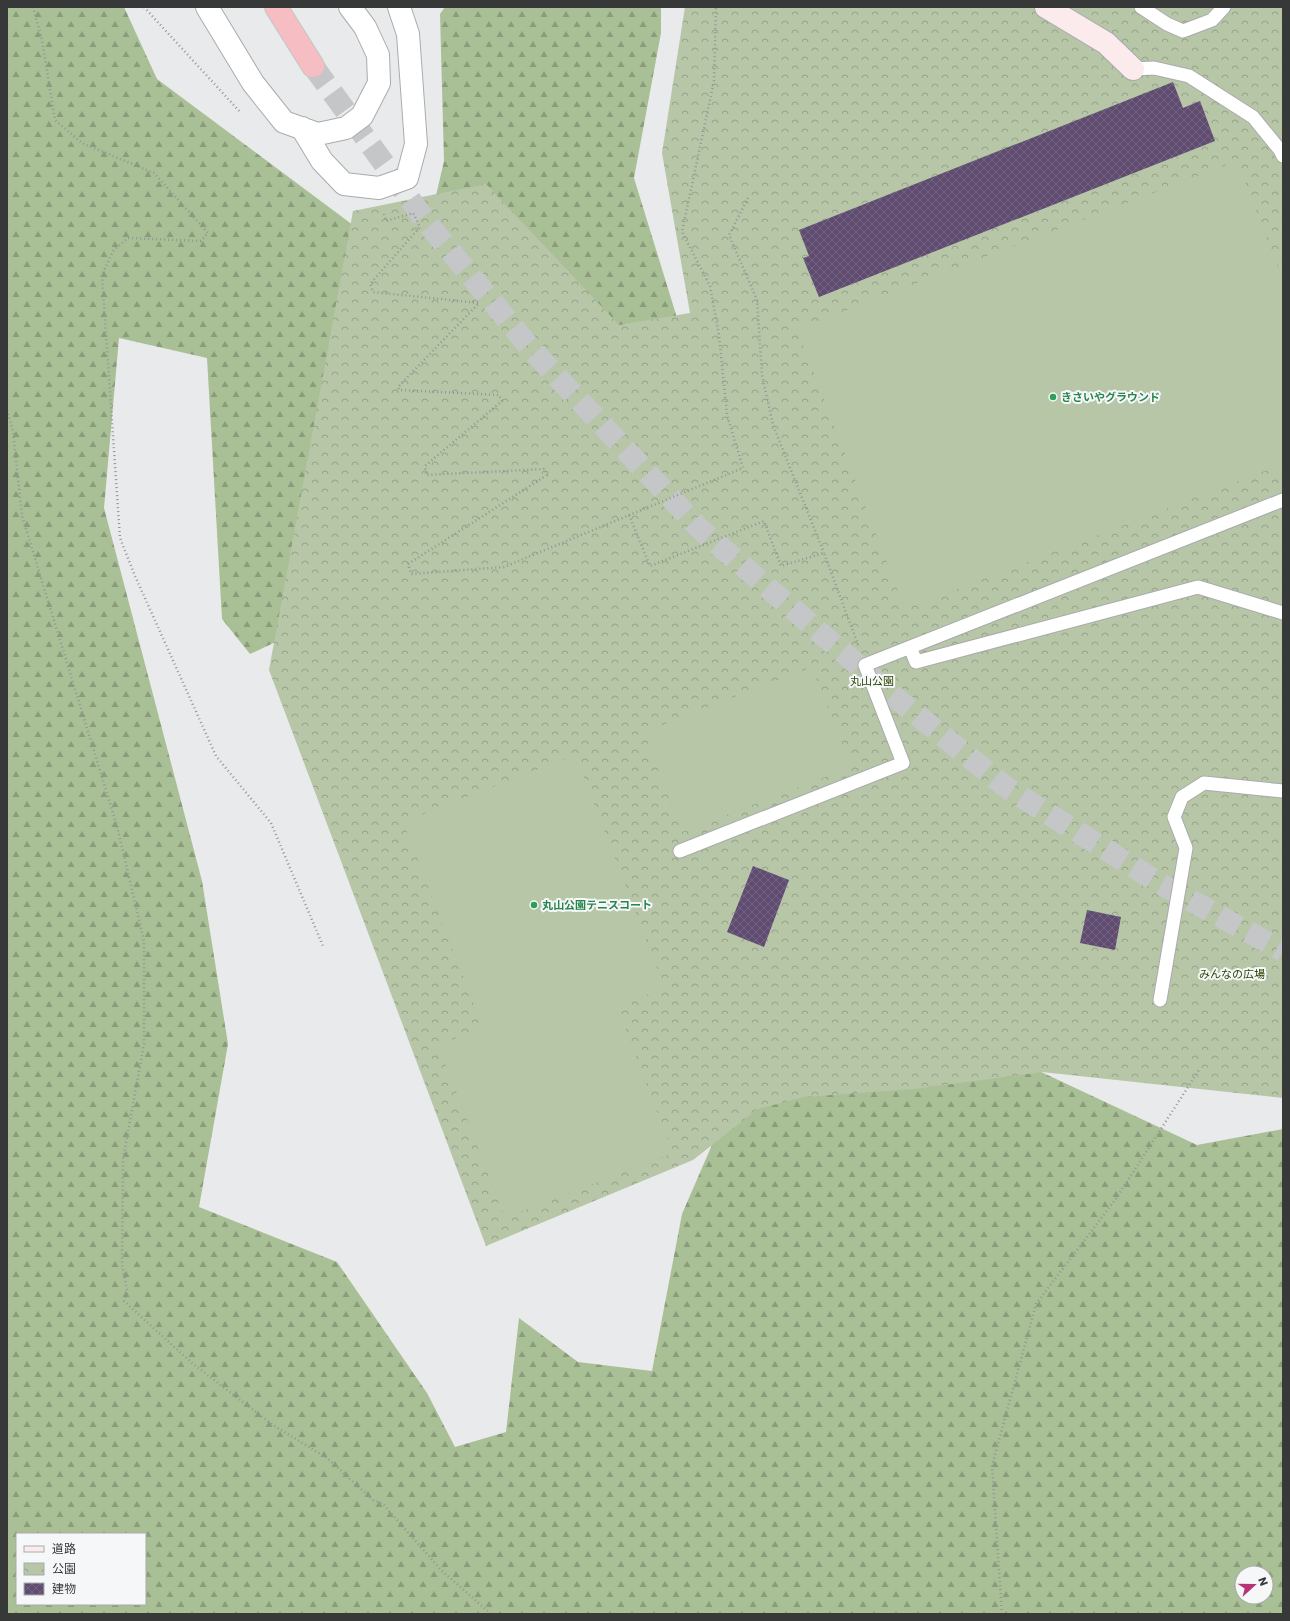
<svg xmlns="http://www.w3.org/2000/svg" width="1290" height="1621" viewBox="0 0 1290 1621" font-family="Poppins,'Noto Sans JP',sans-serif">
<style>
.forest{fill:url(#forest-firs);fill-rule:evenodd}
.park{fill:url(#park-crowns)}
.garden{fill:#b6c6a7}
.building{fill:url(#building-cross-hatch)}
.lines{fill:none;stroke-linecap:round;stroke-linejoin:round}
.highway-tunnel{stroke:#c5c6c7;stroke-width:22;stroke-dasharray:22 11;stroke-linecap:butt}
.lane-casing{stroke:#aaabac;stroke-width:15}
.street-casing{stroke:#aaabac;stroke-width:24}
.secondary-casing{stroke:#aaabac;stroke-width:24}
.highway-casing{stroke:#c7c7c7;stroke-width:24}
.path{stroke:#949595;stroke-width:2.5;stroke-dasharray:1 3;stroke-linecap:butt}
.lane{stroke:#fff;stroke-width:13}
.street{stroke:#fff;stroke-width:22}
.secondary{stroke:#fcebed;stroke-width:22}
.highway{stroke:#f6bdc2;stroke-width:22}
.leisure-dot{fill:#2e9e5b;stroke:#f6f7f8;stroke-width:1.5}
.labels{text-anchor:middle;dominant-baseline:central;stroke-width:4;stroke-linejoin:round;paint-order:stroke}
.leisure-label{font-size:11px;font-weight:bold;fill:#27864d;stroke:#f6f7f8;text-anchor:start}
.park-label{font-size:11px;fill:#2a4301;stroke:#f6f7f8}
</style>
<defs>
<pattern id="forest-firs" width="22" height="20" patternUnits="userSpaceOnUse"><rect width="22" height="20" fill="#a9bf95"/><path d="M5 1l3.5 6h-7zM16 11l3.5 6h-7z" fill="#8a9c7b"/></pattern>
<pattern id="park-crowns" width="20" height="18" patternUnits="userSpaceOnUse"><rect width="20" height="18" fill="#b6c6a7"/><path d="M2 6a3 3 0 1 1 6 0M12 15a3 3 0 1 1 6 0" fill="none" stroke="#95a289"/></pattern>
<pattern id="building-cross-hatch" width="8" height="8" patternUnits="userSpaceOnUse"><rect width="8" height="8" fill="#604c71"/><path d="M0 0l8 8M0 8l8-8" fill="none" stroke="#746481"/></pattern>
</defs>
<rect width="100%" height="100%" fill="#e9eaeb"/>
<path class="forest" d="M 7,7 L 124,7 L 157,79 L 369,237 L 282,639 L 250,654 L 222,619 L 207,358 L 119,338 L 104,508 L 202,881 L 228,1044 L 199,1207 L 337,1262 L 427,1393 L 455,1447 L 506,1432 L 519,1318 L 578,1362 L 652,1371 L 682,1214 L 741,1078 L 1039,1071 L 1197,1145 L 1283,1129 L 1283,1614 L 7,1614 ZM 17,1534 L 145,1534 L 145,1604 L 17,1604 ZM 1242,1573 L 1266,1573 L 1266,1597 L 1242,1597 Z
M 445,7 L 661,7 L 661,33 L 634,178 L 686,347 L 346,748 L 435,200 L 444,161 L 440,14 Z"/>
<path class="park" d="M 685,7 L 1283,7 L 1283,1098 L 1042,1072 L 914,1089 L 804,1097 L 758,1109 L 693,1160 L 486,1246 L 269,670 L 353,211 L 486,184 L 619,325 L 690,313 L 662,153 Z"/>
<path class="garden" d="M 1237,161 L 1283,280 L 1283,464 L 905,609 L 797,329 Z
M 812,667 L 851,767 L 682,832 L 644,732 Z
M 575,755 L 665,988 L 617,1006 L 673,1153 L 505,1218 L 438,1045 L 483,1028 L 403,822 Z"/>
<path class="building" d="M 1173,82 L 1183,108 L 1200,101 L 1215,141 L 819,297 L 803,258 L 809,256 L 799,230 Z
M 753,866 L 789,880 L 764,947 L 727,932 Z
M 1087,910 L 1121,917 L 1115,950 L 1080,943 Z"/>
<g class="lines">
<path class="highway-tunnel" d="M 313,66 L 428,224 L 532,350 L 700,529 L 890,693 L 1007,788 L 1161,884 L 1283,951"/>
<defs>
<path id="lane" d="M 1141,7 L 1167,24 L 1183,31 L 1212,20 L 1224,7
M 1133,69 L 1154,68 L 1189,76 L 1253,117 L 1280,150 L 1283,156
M 910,647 L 916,662 L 1198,587 L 1283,613
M 680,851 L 903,763 L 865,665 L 1283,500
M 1160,1000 L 1186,848 L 1174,817 L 1182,797 L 1204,783 L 1283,791"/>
<path id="street" d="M 207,7 L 253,83 L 284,122 L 318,134 L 346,128 L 362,116 L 379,83 L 378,55 L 365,27 L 350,7
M 302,128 L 322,161 L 344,184 L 379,188 L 407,178 L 416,144 L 408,34 L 399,7"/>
<path id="secondary" d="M 1046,7 L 1106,43 L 1133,69"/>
<path id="highway" d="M 276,7 L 313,66"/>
</defs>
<use href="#lane" class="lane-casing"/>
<use href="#street" class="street-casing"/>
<use href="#secondary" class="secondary-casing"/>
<use href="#highway" class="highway-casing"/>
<path class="path" d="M 33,7 L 42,40 L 55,120 L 82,143 L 154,173 L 208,233 L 201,241 L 128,238 L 113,251 L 102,275 L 120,538 L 135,576 L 216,756 L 271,823 L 323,946
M 144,7 L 241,113
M 748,198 L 729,235 L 757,300 L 762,375 L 773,425 L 824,553
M 384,214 L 386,221 L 413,213 L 420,227 L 370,284 L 373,292 L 479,303 L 398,387 L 399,390 L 499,395 L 502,401 L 425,466 L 426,475 L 545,469 L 547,475 L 408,564 L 411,574 L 504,567 L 743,468 L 727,415 L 719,335 L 710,286 L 682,232 L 714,81 L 716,7
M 7,410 L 13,431 L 22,516 L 117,826 L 144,941 L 144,1044 L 123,1159 L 122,1264 L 127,1291 L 124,1301 L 193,1364 L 273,1425 L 327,1458 L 373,1500 L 383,1504 L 441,1570 L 491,1614
M 629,515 L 650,566 L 764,521 L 781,566 L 824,553 L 858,645
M 1002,1614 L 992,1466 L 1036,1304 L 1115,1200 L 1199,1070"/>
<use href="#lane" class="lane"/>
<use href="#street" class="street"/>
<use href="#secondary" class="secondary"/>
<use href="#highway" class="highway"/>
</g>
<g class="leisure-dot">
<circle cx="1053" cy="397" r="4"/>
<circle cx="534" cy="905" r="4"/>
</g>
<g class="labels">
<g class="leisure-label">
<text x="1061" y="397">きさいやグラウンド</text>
<text x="542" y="905">丸山公園テニスコート</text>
</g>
<g class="park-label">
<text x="872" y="681">丸山公園</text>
<text x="1232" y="974">みんなの広場</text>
</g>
</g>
<rect width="1290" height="1621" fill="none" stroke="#373838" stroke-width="16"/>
<rect x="16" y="1533" width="130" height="72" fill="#f6f7f8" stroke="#aaabab"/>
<rect x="24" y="1546" width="20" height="6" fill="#fcebed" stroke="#aaabab"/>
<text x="52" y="1553" font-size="12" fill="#373838">道路</text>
<rect x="24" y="1563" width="20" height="12" fill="url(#park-crowns)" stroke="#aaabab"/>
<text x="52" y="1573" font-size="12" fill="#373838">公園</text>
<rect x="24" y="1583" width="20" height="12" fill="url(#building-cross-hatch)" stroke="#aaabab"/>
<text x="52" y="1593" font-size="12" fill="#373838">建物</text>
<g transform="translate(1254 1585) rotate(69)"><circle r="19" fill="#f6f7f8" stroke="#aaabab"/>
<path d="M0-3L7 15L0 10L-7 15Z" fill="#b83275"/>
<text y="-6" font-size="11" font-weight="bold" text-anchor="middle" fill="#373838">N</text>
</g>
</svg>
